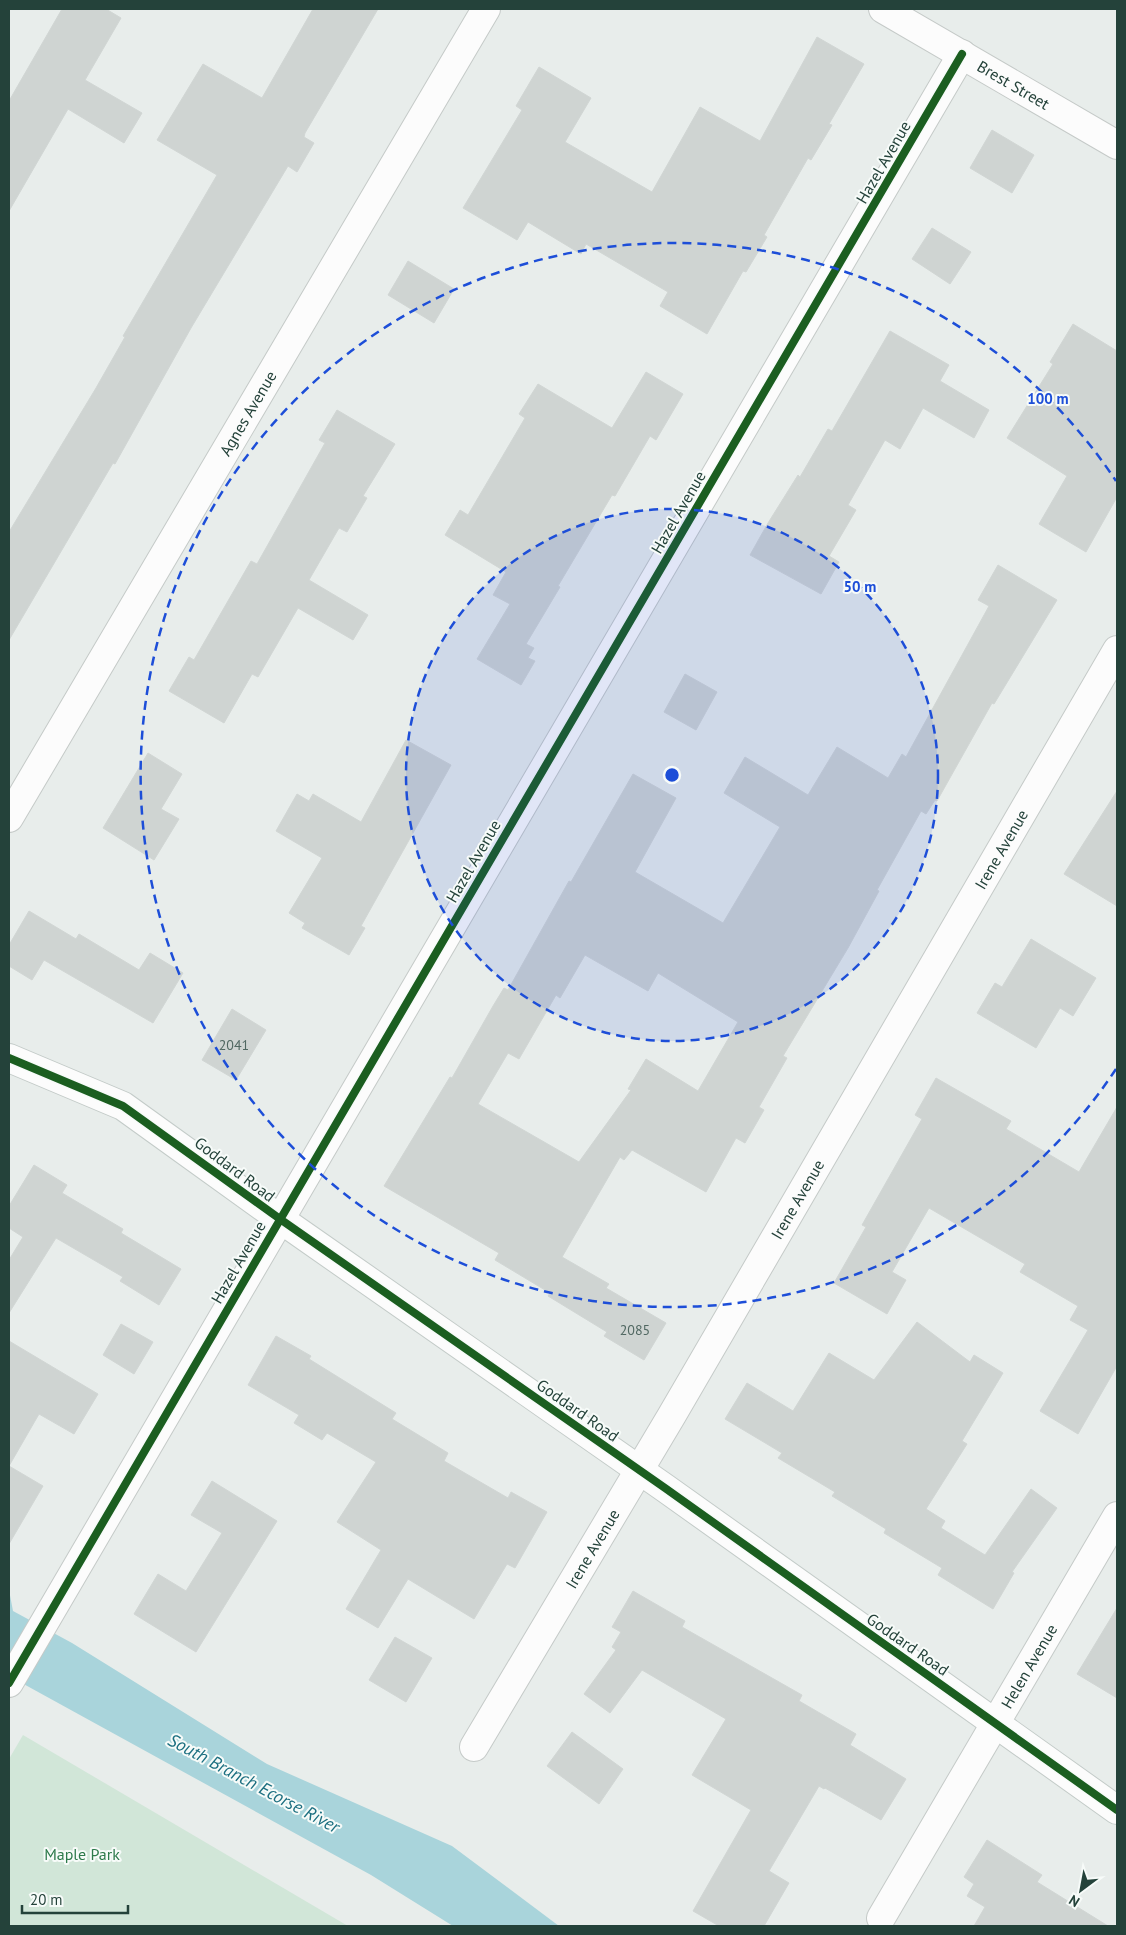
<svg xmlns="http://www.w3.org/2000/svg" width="1126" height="1935" viewBox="0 0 1126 1935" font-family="'PT Sans',sans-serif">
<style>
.green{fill:#d1e6d8}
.water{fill:#a9d4db}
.building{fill:#cfd4d2;stroke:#d1d6d4;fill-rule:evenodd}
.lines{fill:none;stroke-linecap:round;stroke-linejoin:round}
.street-casing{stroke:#c5cac8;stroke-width:30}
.secondary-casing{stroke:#c3cbc8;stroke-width:30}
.street{stroke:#fcfcfc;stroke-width:28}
.secondary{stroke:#fcfcfc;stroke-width:28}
.cycleway-casing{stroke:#f7fbf9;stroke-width:11}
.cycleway{stroke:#1b5e20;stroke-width:8}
.ring{fill:none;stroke:#1d4ed8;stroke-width:2.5;stroke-dasharray:9 6}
.labels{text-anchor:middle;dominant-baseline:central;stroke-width:4;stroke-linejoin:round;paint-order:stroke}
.number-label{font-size:14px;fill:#506761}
.street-label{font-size:16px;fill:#24423a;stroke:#f7fbf9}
.park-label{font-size:16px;fill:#2d7a4b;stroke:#f7fbf9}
.water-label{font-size:18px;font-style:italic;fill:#1c6f80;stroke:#f7fbf9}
.centre{fill:#1d4ed8;stroke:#f7fbf9;stroke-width:2.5}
.ring-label{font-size:15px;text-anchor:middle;font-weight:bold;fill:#1d4ed8;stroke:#f7fbf9;stroke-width:4;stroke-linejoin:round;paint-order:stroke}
</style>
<rect width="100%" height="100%" fill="#e8edeb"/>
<path class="green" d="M 23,1735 L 348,1926 L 9,1926 L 9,1759 Z"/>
<path class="water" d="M 9,1590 L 13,1611 L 72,1643 L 267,1764 L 452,1846 L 559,1926 L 453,1926 L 371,1875 L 9,1676 Z"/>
<path class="building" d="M 62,9 L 106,9 L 121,18 L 85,80 L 142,113 L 124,143 L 68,109 L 9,211 L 9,101 Z
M 313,9 L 378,9 L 305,133 L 304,137 L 314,143 L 297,172 L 288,166 L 191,328 L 115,464 L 113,463 L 9,640 L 9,532 L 96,388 L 125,337 L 123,336 L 217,175 L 157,140 L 203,64 L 262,98 Z
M 817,37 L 864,64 L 829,124 L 832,125 L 811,160 L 808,158 L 764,235 L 767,237 L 746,272 L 743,271 L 707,334 L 660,306 L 668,292 L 586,244 L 581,254 L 528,222 L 517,240 L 463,208 L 522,110 L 516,106 L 539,67 L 591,98 L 565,142 L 652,192 L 700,107 L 760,141 Z
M 992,130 L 1034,155 L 1012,193 L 970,168 Z
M 932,228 L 971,252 L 950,284 L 912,259 Z
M 408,261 L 454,289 L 434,323 L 388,295 Z
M 1073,324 L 1117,351 L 1117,497 L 1086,552 L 1039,524 L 1067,476 L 1007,438 L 1053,364 L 1050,362 Z
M 890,331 L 949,365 L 940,381 L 989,410 L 974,438 L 923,408 L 900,449 L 885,440 L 848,505 L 856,510 L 829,556 L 839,562 L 821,594 L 750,555 L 768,523 L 798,475 L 800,477 L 828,429 L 832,431 Z
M 646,372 L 683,394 L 656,440 L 650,436 L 615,496 L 612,495 L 558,586 L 560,587 L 526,644 L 534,648 L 528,658 L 535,661 L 521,685 L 477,659 L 510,604 L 493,595 L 506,572 L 445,535 L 460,510 L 468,515 L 525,418 L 519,414 L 538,384 L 612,428 Z
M 337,410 L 395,444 L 363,496 L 367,498 L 347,532 L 339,528 L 309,580 L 368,615 L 353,640 L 298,608 L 258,677 L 252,674 L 224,723 L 169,691 L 189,657 L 194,660 L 251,561 L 257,564 L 325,443 L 319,440 Z
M 998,565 L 1057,600 L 994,704 L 992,703 L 937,801 L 935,800 L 926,814 L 921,811 L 877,890 L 879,891 L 848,948 L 783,1056 L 787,1058 L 759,1107 L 764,1110 L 745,1143 L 736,1138 L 706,1192 L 632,1150 L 624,1160 L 620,1157 L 562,1257 L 609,1284 L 606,1288 L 666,1323 L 644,1360 L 604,1336 L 607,1332 L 548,1296 L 550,1293 L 495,1260 L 499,1253 L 384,1186 L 450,1077 L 452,1078 L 493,1006 L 504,988 L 508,990 L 569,881 L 571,882 L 633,774 L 676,798 L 635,872 L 723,923 L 780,827 L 724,793 L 745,757 L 808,795 L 837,747 L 888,778 L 902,754 L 906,757 L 989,606 L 978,600 ZM 585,955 L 648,991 L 658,973 L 738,1022 L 698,1091 L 646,1059 L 628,1089 L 631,1090 L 579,1162 L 478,1104 L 508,1053 L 519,1059 L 556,995 L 560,998 Z
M 685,674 L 717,692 L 696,730 L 664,712 Z
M 406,740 L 451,765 L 361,926 L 365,928 L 349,955 L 302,928 L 305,923 L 289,913 L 322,858 L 276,831 L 297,794 L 309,801 L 313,794 L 361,822 Z
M 148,753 L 182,774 L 161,809 L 179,819 L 154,860 L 103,828 Z
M 1117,791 L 1117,906 L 1064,874 Z
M 29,911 L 76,939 L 79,934 L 139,970 L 150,953 L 183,973 L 153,1023 L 44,960 L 32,980 L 9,966 L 9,945 Z
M 1031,939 L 1096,978 L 1073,1016 L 1060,1008 L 1036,1048 L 977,1013 L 995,983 L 1002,987 Z
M 232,1009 L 266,1030 L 236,1080 L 202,1060 Z
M 936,1078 L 1011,1121 L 1006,1129 L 1079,1172 L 1117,1107 L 1117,1366 L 1078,1434 L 1040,1411 L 1088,1330 L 1070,1320 L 1078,1306 L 1020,1272 L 1025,1264 L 929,1208 L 892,1272 L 906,1280 L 887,1314 L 834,1283 L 866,1227 L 862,1225 L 922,1119 L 915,1115 Z
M 34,1165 L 67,1185 L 62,1193 L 123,1229 L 121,1233 L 181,1269 L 159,1305 L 120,1281 L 123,1277 L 56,1238 L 9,1313 L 9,1260 L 23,1237 L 9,1228 L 9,1206 Z
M 917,1322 L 970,1362 L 974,1355 L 1003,1373 L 962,1441 L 967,1444 L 926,1509 L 945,1521 L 941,1528 L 985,1555 L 1031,1489 L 1057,1508 L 1012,1572 L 1014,1573 L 993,1609 L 938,1575 L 942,1568 L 884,1533 L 886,1529 L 832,1496 L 835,1492 L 778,1458 L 782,1453 L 725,1419 L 747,1383 L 793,1411 L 829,1353 L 874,1380 Z
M 121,1324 L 153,1342 L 134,1374 L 103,1355 Z
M 276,1336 L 311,1356 L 309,1359 L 396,1413 L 392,1419 L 448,1453 L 444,1461 L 508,1498 L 511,1492 L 547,1512 L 515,1568 L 507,1564 L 474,1619 L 408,1579 L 378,1628 L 346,1609 L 381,1550 L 337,1522 L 376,1462 L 327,1433 L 322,1440 L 294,1423 L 299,1415 L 248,1385 Z
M 9,1341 L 98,1394 L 74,1434 L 39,1414 L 9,1466 Z
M 9,1466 L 43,1486 L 9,1544 Z
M 212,1481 L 277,1521 L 196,1652 L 134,1614 L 158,1574 L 186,1591 L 222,1533 L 191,1515 Z
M 633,1591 L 685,1621 L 682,1627 L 802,1695 L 799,1701 L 856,1734 L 850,1745 L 906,1779 L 881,1820 L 825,1788 L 824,1789 L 819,1786 L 769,1871 L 789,1883 L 764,1926 L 719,1926 L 693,1911 L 751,1810 L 692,1775 L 726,1719 L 642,1670 L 610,1713 L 584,1694 L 616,1650 L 612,1647 L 621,1632 L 612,1627 Z
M 1117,1608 L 1117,1698 L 1077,1674 Z
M 395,1637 L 432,1658 L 406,1702 L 369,1680 Z
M 572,1732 L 623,1769 L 599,1804 L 547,1766 Z
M 987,1840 L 1042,1875 L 1037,1882 L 1108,1926 L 974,1926 L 985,1907 L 967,1896 L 974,1884 L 964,1877 Z"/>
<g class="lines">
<defs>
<g id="street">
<path id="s1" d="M 883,9 L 1117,145"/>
<path id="s2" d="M 9,818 L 486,9"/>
<path d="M 9,1683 L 962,54"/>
<path id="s3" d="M 474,1747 L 672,1415 L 1117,650"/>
<path id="s4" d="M 881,1918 L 1117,1516"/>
</g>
<path id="secondary" d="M 9,1058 L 123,1106 L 280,1219 L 665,1488 L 1117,1810"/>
</defs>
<use href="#street" class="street-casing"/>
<use href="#secondary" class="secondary-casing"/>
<use href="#street" class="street"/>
<use href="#secondary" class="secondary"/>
<defs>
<path id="cycleway" d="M 9,1058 L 123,1106 L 280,1219 L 665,1488 L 1117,1810
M 9,1683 L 962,54"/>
</defs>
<use href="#cycleway" class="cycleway-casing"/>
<use href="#cycleway" class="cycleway"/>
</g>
<circle cx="672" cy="775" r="266" fill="#1d4ed8" fill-opacity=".12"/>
<g class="ring">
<circle cx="672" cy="775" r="266"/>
<path d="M1116 1069A532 532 0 1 1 1116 481"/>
</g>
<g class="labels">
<g class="number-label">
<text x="234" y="1045">2041</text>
<text x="635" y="1330">2085</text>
</g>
<g class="street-label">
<text stroke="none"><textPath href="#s1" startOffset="151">Brest Street</textPath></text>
<text transform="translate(883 162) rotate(-60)">Hazel Avenue</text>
<text stroke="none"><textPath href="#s2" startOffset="470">Agnes Avenue</textPath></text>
<text transform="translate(678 512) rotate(-60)">Hazel Avenue</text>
<text stroke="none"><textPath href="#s3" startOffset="1041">Irene Avenue</textPath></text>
<text transform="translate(473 861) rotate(-60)">Hazel Avenue</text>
<text transform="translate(235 1169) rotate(37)">Goddard Road</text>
<text stroke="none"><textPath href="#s3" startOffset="636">Irene Avenue</textPath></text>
<text transform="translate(238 1262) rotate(-60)">Hazel Avenue</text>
<text transform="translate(578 1410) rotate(35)">Goddard Road</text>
<text stroke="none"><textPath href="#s3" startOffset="231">Irene Avenue</textPath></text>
<text transform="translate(908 1644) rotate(35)">Goddard Road</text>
<text stroke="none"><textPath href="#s4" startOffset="292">Helen Avenue</textPath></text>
</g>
<g class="park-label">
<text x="82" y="1854">Maple Park</text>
</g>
<g class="water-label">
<text transform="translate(254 1783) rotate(28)">South Branch Ecorse River</text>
</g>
</g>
<circle cx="672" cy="775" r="8" class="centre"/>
<g class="ring-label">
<text x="1048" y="404">100 m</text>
<text x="860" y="592">50 m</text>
</g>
<rect width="1126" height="1935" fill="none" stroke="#24423a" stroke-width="20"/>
<g transform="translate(1081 1890) rotate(212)" stroke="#f7fbf9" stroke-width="4" paint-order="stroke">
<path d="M0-4L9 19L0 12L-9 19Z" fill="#24423a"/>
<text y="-8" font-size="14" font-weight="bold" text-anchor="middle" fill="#24423a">N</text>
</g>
<path d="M22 1905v8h106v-8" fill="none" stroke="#24423a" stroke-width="2.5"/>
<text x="30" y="1905" font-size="15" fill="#24423a" stroke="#f7fbf9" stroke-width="4" paint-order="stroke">20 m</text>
</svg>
